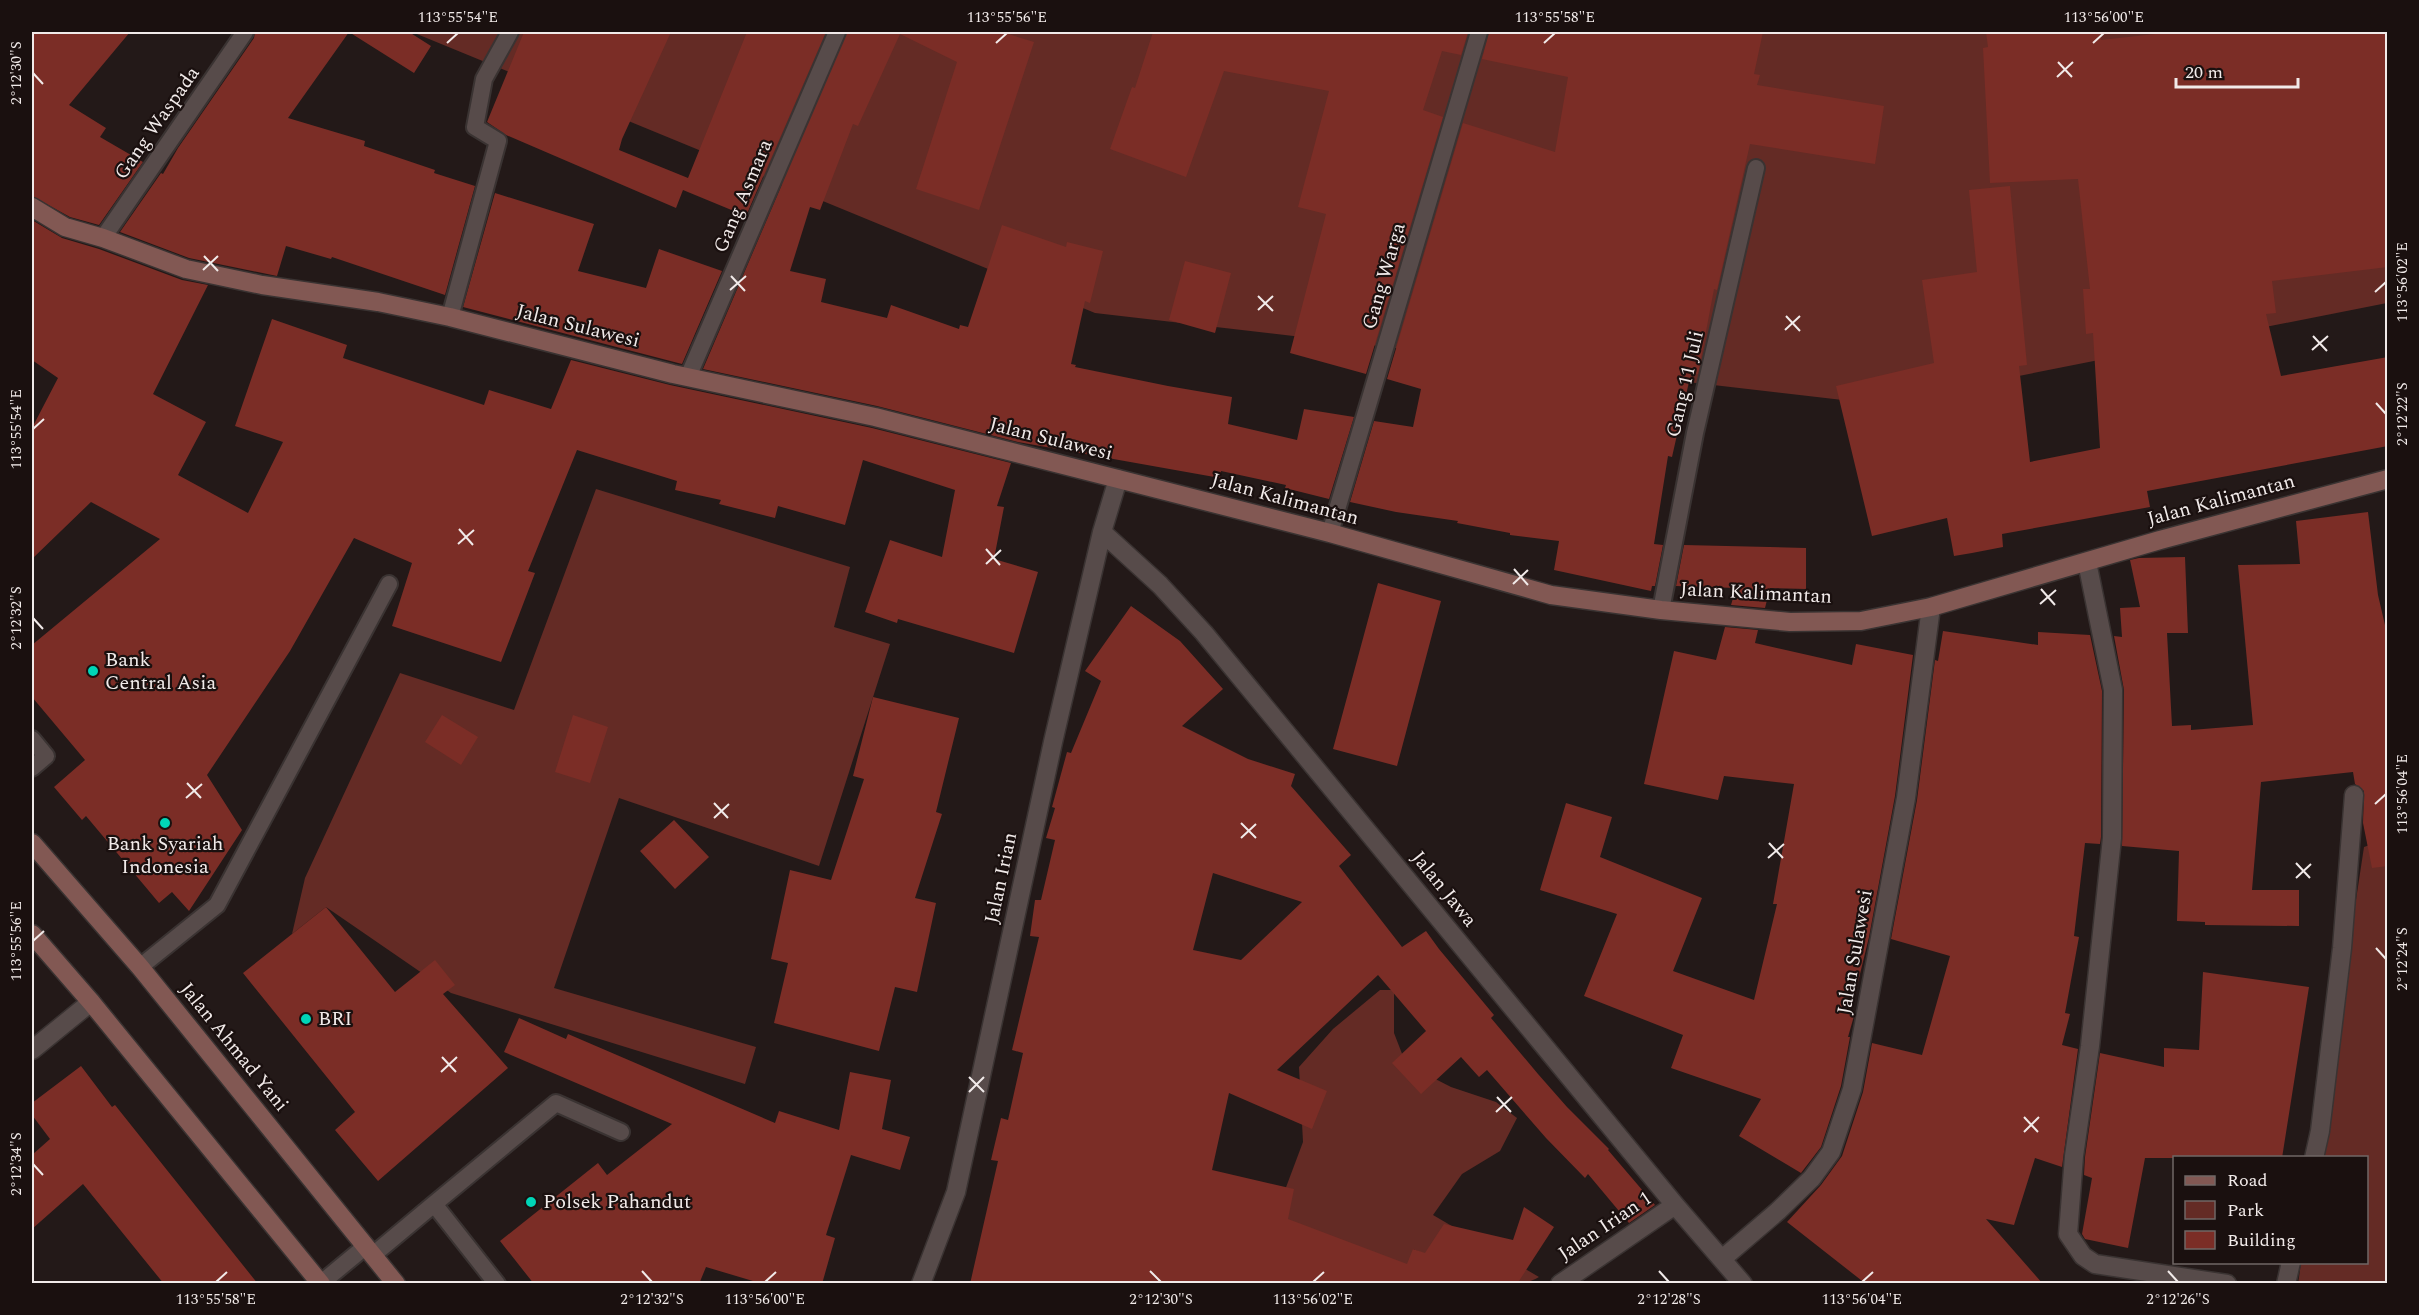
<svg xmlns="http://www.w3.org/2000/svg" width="2419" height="1315" viewBox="0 0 2419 1315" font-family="Spectral,serif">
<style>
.green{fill:#642b25}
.building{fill:#7b2d26;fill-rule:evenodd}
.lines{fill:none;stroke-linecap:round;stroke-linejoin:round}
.lane-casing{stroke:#3a3332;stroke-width:20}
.street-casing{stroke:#3a3332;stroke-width:21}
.secondary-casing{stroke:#3a3332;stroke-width:21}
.lane{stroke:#574b4a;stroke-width:16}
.street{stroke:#574b4a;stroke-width:18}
.secondary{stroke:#825853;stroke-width:18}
.ticks{fill:none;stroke:#f1eae9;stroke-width:2}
.poi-dot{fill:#00d5b7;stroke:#1a100f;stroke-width:2}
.labels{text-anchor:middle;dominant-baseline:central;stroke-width:4.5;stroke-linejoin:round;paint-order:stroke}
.street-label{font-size:20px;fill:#f1eae9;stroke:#1a100f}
.poi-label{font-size:20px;fill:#f1eae9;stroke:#1a100f;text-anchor:start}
.neatline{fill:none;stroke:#f1eae9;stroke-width:2}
.ticks-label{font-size:15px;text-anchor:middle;fill:#f1eae9}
</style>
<rect width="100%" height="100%" fill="#231918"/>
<path class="green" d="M 412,32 L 2387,32 L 2387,303 L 1877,404 L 1095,313 Z
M 596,489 L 850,567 L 834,627 L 890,644 L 819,866 L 619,798 L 554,988 L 756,1047 L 745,1084 L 451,993 L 326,907 L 292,934 L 305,878 L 400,673 L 514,710 Z
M 2387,839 L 2387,1283 L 2298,1284 L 2301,1263 L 2366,1262 L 2366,1158 L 2317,1157 L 2364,847 Z
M 1380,990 L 1394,990 L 1394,1033 L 1406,1064 L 1451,1087 L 1496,1102 L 1517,1118 L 1500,1151 L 1462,1174 L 1433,1215 L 1539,1277 C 1503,1299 1448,1264 1413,1249 L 1418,1271 L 1273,1222 L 1303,1142 L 1299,1067 L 1333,1029 Z"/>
<path class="building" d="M 32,32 L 130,32 L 69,105 L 106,128 L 100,137 L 143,162 L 99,225 L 70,217 L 32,196 Z
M 255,32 L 409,32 L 431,46 L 414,73 L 349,32 L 288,118 L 365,141 L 364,146 L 435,170 L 434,173 L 475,186 L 445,295 L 332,257 L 331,259 L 286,246 L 277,276 L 189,258 L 120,232 L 161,173 L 163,174 L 178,148 L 254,38 Z
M 524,32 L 671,32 L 622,139 L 619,150 L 688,178 L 747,32 L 826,32 L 746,216 L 683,190 L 676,208 L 506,135 L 487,122 Z
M 847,32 L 1002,32 L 1034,42 L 979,210 L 916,189 L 957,62 L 900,34 L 858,126 L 853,124 L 820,210 L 810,207 L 790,271 L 826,279 L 821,302 L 887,318 L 891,305 L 959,329 L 960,325 L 968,327 L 1002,225 L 1066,247 L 1067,242 L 1103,251 L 1090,303 L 1085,301 L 1071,364 L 1076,365 L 1075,367 L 1168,386 L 1232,397 L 1228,424 L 1297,440 L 1304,409 L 1354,417 L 1329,499 L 1285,488 L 1286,485 L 1221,471 L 1220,478 L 1018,442 L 877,406 L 703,369 Z
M 1153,32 L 1468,32 L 1461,55 L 1442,51 L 1423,110 L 1443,117 L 1366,374 L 1290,353 L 1326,214 L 1298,207 L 1329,91 L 1224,71 L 1186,177 L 1110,149 L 1132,87 L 1135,88 Z
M 1489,32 L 1763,32 L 1754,74 L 1760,75 L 1757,85 L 1884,106 L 1875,164 L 1750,144 L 1717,290 L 1714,289 L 1698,374 L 1691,373 L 1672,457 L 1668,456 L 1654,544 L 1663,545 L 1655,586 L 1652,586 L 1651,591 L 1554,570 L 1559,541 L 1510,535 L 1510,533 L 1457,523 L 1458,521 L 1396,512 L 1350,502 L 1374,421 L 1413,427 L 1421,389 L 1387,379 L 1463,123 L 1555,152 L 1568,77 L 1482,59 Z
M 1986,32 L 2100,32 L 2101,40 L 2173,32 L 2388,32 L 2388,267 L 2272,281 L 2276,313 L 2266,314 L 2281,376 L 2388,357 L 2388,446 L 2147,491 L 2150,507 L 2002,534 L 2003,547 L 1972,553 L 1954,556 L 1947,518 L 1872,536 L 1836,386 L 1934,363 L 1922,280 L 1977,272 L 1969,190 L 2010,186 L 2027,365 L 2019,366 L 2030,462 L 2100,448 L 2093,333 L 2086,334 L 2083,289 L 2090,289 L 2078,179 L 1990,183 L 1983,48 L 1988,47 Z
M 495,193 L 594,224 L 578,271 L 646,288 L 659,249 L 722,271 L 682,364 L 463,307 Z
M 32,220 L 62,238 L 99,249 L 182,280 L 208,285 L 153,394 L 206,422 L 178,475 L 248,513 L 283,442 L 235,426 L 272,319 L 347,345 L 343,358 L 484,405 L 489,390 L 551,409 L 571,360 L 670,385 L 872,428 L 1011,463 L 997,506 L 1004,507 L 994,559 L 1038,572 L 1014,653 L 898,619 L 897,623 L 865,612 L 890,540 L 942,557 L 955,490 L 863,460 L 845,525 L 778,506 L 775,518 L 719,504 L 721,500 L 675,490 L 677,481 L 577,450 L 528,571 L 535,573 L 501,662 L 392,626 L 412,563 L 354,538 L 290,651 L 207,775 L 242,830 L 189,911 L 172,892 L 159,903 L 86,816 L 82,820 L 54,787 L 85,760 L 32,697 L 32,645 L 160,539 L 91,502 L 32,559 L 32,428 L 58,378 L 32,360 Z
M 1185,261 L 1231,273 L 1215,333 L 1169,320 Z
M 2368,512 L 2378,595 L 2388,638 L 2388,866 L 2372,868 L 2363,823 L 2364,791 L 2355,784 L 2353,772 L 2261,782 L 2252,890 L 2299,890 L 2299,926 L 2205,925 L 2205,922 L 2177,921 L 2179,851 L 2122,846 L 2124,690 L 2114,636 L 2122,637 L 2120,608 L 2140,607 L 2130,560 L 2139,558 L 2185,557 L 2188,633 L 2167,633 L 2172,726 L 2191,725 L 2191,730 L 2253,725 L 2238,565 L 2300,564 L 2296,521 Z
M 1684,545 L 1806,548 L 1806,589 L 1770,588 L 1765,608 L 1731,605 L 1736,588 L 1676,586 Z
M 1378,583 L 1441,601 L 1397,766 L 1333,749 Z
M 1131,606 L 1180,641 L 1223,689 L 1182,726 L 1248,759 L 1295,774 L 1291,786 L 1351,855 L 1339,866 L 1402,947 L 1426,931 L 1439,949 L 1494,1015 L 1491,1018 L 1538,1074 L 1567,1107 L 1609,1149 L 1608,1150 L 1655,1205 L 1629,1223 L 1588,1174 L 1585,1178 L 1546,1138 L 1487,1070 L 1479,1077 L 1461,1057 L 1421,1094 L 1392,1063 L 1426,1031 L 1378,975 L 1277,1070 L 1327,1091 L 1312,1129 L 1229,1093 L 1212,1170 L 1294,1189 L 1288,1219 L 1407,1264 L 1413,1249 L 1425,1253 L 1444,1224 L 1513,1240 L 1524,1207 L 1554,1227 L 1517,1284 L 970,1284 L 998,1161 L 991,1160 L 1001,1118 L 1008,1120 L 1023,1053 L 1012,1050 L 1039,937 L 1030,936 L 1035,900 L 1041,900 L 1055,840 L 1046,838 L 1055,808 L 1052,807 L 1067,752 L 1071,753 L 1101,681 L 1085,671 ZM 1213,873 L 1302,902 L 1241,960 L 1193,950 Z
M 1725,627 L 1758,630 L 1755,643 L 1852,665 L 1856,644 L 1913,655 L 1895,796 L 1869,937 L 1850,1015 L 1854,1016 L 1848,1037 L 1850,1037 L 1841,1086 L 1821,1147 L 1801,1173 L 1739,1136 L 1761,1099 L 1671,1068 L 1683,1035 L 1584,996 L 1617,914 L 1540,890 L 1566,803 L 1612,817 L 1600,857 L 1702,898 L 1673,971 L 1754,1000 L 1777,904 L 1773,904 L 1794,784 L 1724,776 L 1718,800 L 1644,784 L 1674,651 L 1716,660 Z
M 1943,631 L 2038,645 L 2038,632 L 2090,635 L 2102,691 L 2101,837 L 2100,844 L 2085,843 L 2074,936 L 2079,937 L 2065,1013 L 2070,1014 L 2062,1045 L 2078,1049 L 2062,1167 L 2035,1158 L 2014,1225 L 1986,1219 L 2043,1284 L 1866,1284 L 1787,1222 L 1821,1185 L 1842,1156 L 1863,1092 L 1872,1043 L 1922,1055 L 1950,956 L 1891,939 L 1917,800 L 1935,660 L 1938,661 Z
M 873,697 L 959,718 L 936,812 L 942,814 L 915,898 L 936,903 L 917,992 L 895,987 L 879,1051 L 774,1023 L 788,963 L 771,959 L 790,870 L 831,880 L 864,779 L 853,776 Z
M 442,715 L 478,737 L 461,765 L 425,742 Z
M 573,715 L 608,727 L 590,783 L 555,772 Z
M 674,820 L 709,857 L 675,889 L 640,851 Z
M 326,907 L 395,992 L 435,960 L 455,985 L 443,994 L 508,1068 L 378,1181 L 335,1130 L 355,1112 L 243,973 Z
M 2203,972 L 2309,987 L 2282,1158 L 2145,1158 L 2128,1248 L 2085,1239 L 2082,1234 L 2092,1178 L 2084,1175 L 2085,1157 L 2100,1053 L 2164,1067 L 2164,1048 L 2199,1050 Z
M 519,1018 L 566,1039 L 568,1034 L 775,1123 L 779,1111 L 839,1130 L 850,1072 L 891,1080 L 882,1129 L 910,1137 L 900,1170 L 851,1155 L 826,1235 L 835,1238 L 822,1284 L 763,1284 L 706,1267 L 699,1284 L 534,1284 L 500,1241 L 598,1163 L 607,1175 L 672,1124 L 504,1052 Z
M 81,1066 L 112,1107 L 115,1105 L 258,1284 L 164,1284 L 83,1184 L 32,1229 L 32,1155 L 50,1139 L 32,1115 L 32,1103 Z"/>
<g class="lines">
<defs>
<path id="lane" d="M 103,238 L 245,32
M 450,317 L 498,141 L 475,127 L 484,79 L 510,32
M 688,377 L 837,32
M 1330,533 L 1479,32
M 1661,610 L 1695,433 L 1756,168
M 32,739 L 46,756 L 32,768
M 140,967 L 217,905 L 389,584
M 373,1255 L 434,1204
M 320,1284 L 366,1246
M 497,1284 L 434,1204 L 556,1103 L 621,1132"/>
<path id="street" d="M 1102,532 L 1160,585 L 1204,633 L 1675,1205 L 1743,1284
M 2087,562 L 2113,690 L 2112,838 L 2090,1046 L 2074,1156 L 2068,1234 L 2083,1256 L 2095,1264 L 2227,1284
M 32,1050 L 91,1002
M 2314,1158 L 2320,1131 L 2342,948 L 2354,795
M 1722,1259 L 1778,1211 L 1812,1178 L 1831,1152 L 1852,1089 L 1906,798 L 1931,607
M 921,1284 L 956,1192 L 1053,742 L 1102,532 L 1118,479
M 1560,1284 L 1675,1205
M 2286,1284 L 2291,1262"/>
<path id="secondary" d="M 32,207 L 65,227 L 103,238 L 186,269 L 262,285 L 378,302 L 450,317 L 673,374 L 875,417 L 1330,533 L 1551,595 L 1661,610 L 1790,622 L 1861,621 L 1931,607 L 2160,540 L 2388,479
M 32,843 L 140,967 L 396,1284
M 32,934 L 91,1002 L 321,1284"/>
</defs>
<use href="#lane" class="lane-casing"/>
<use href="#street" class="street-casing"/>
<use href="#secondary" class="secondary-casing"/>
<use href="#lane" class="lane"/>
<use href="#street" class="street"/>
<use href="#secondary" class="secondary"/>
</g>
<path class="ticks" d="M 447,43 L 458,33M 996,43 L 1007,33M 1544,43 L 1555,33M 2093,43 L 2104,33M 2058,62 L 2072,77M 33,73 L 43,84M 2057,77 L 2073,62M 204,256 L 218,271M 203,270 L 218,256M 731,276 L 745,291M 730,290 L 746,276M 2375,292 L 2386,282M 1258,296 L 1273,311M 1258,310 L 1273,296M 1786,316 L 1800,331M 1785,330 L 1800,316M 2313,336 L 2327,351M 2312,350 L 2328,336M 2376,403 L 2386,414M 33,429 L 44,419M 459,529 L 473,545M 458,544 L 474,530M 986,549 L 1000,565M 986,564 L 1001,550M 1514,569 L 1528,585M 1513,584 L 1528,570M 2041,589 L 2055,605M 2040,604 L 2056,590M 33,618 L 43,629M 187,783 L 201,798M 186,798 L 202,784M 714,803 L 728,818M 2375,804 L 2386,794M 714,818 L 729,804M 1241,823 L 1256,838M 1241,838 L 1256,824M 1769,843 L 1783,858M 1768,858 L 1784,844M 2296,863 L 2310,878M 2296,878 L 2311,864M 33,941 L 44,931M 2376,948 L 2386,959M 442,1057 L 456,1072M 441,1072 L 457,1057M 969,1077 L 984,1092M 969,1092 L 984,1077M 1497,1097 L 1511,1112M 1496,1112 L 1512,1097M 2024,1117 L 2038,1132M 2024,1132 L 2039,1117M 33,1164 L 43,1175M 642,1271 L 652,1282M 1150,1271 L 1161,1282M 1659,1271 L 1669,1282M 2168,1271 L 2178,1282M 216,1282 L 227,1272M 765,1282 L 776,1272M 1313,1282 L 1324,1272M 1862,1282 L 1873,1272"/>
<g class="poi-dot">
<circle cx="93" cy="671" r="6"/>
<circle cx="165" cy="823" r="6"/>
<circle cx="306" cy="1019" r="6"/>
<circle cx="531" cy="1202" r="6"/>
</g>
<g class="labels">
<g class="street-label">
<text transform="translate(157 123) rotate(-55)">Gang Waspada</text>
<text transform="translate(743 196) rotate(-67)">Gang Asmara</text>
<text transform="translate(1384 276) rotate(-74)">Gang Warga</text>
<text transform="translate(578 326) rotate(14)">Jalan Sulawesi</text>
<text transform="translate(1685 384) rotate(-77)">Gang 11 Juli</text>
<text transform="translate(1051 439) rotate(14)">Jalan Sulawesi</text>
<text transform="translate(1285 499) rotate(15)">Jalan Kalimantan</text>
<text transform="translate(2221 500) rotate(-15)">Jalan Kalimantan</text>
<text transform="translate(1756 593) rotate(3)">Jalan Kalimantan</text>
<text transform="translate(1001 878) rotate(-78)">Jalan Irian</text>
<text transform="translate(1444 889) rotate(51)">Jalan Jawa</text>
<text transform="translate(1855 952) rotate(-80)">Jalan Sulawesi</text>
<text transform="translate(234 1047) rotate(51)">Jalan Ahmad Yani</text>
<text transform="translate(1605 1226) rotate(-34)">Jalan Irian 1</text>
</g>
<g class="poi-label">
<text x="105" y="660">Bank<tspan x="105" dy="23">Central Asia</tspan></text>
<text x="165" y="844" text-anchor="middle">Bank Syariah<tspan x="165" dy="23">Indonesia</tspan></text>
<text x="318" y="1019">BRI</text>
<text x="543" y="1202">Polsek Pahandut</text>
</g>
</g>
<rect width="2419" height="1315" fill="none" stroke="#1a100f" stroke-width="66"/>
<rect x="2173" y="1156" width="195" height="108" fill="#1a100f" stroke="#706766" stroke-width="1.5"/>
<rect x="2185" y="1176" width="30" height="9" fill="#825853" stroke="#706766" stroke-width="1.5"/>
<text x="2227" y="1186" font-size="18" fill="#f1eae9">Road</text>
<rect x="2185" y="1201" width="30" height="18" fill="#642b25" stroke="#706766" stroke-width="1.5"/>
<text x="2227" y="1216" font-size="18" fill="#f1eae9">Park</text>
<rect x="2185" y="1231" width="30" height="18" fill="#7b2d26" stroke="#706766" stroke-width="1.5"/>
<text x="2227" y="1246" font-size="18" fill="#f1eae9">Building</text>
<path d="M2176 78v9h122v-9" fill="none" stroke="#f1eae9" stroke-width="3"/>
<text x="2185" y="78" font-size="18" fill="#f1eae9" stroke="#1a100f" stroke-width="4.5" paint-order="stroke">20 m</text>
<rect x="33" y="33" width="2353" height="1249" class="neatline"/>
<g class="ticks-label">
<text x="458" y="22">113°55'54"E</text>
<text x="1007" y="22">113°55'56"E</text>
<text x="1555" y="22">113°55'58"E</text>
<text x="2104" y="22">113°56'00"E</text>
<text transform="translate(16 73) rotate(-90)" y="5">2°12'30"S</text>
<text transform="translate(2402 282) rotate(-90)" y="5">113°56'02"E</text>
<text transform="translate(2402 414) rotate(-90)" y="5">2°12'22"S</text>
<text transform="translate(16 429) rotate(-90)" y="5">113°55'54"E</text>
<text transform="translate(16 618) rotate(-90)" y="5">2°12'32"S</text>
<text transform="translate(2402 794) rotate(-90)" y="5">113°56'04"E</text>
<text transform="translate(16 941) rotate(-90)" y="5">113°55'56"E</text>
<text transform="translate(2402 959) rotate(-90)" y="5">2°12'24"S</text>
<text transform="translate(16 1164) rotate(-90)" y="5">2°12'34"S</text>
<text x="216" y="1304">113°55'58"E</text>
<text x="652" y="1304">2°12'32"S</text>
<text x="765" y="1304">113°56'00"E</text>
<text x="1161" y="1304">2°12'30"S</text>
<text x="1313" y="1304">113°56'02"E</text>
<text x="1669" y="1304">2°12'28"S</text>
<text x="1862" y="1304">113°56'04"E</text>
<text x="2178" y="1304">2°12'26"S</text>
</g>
</svg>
